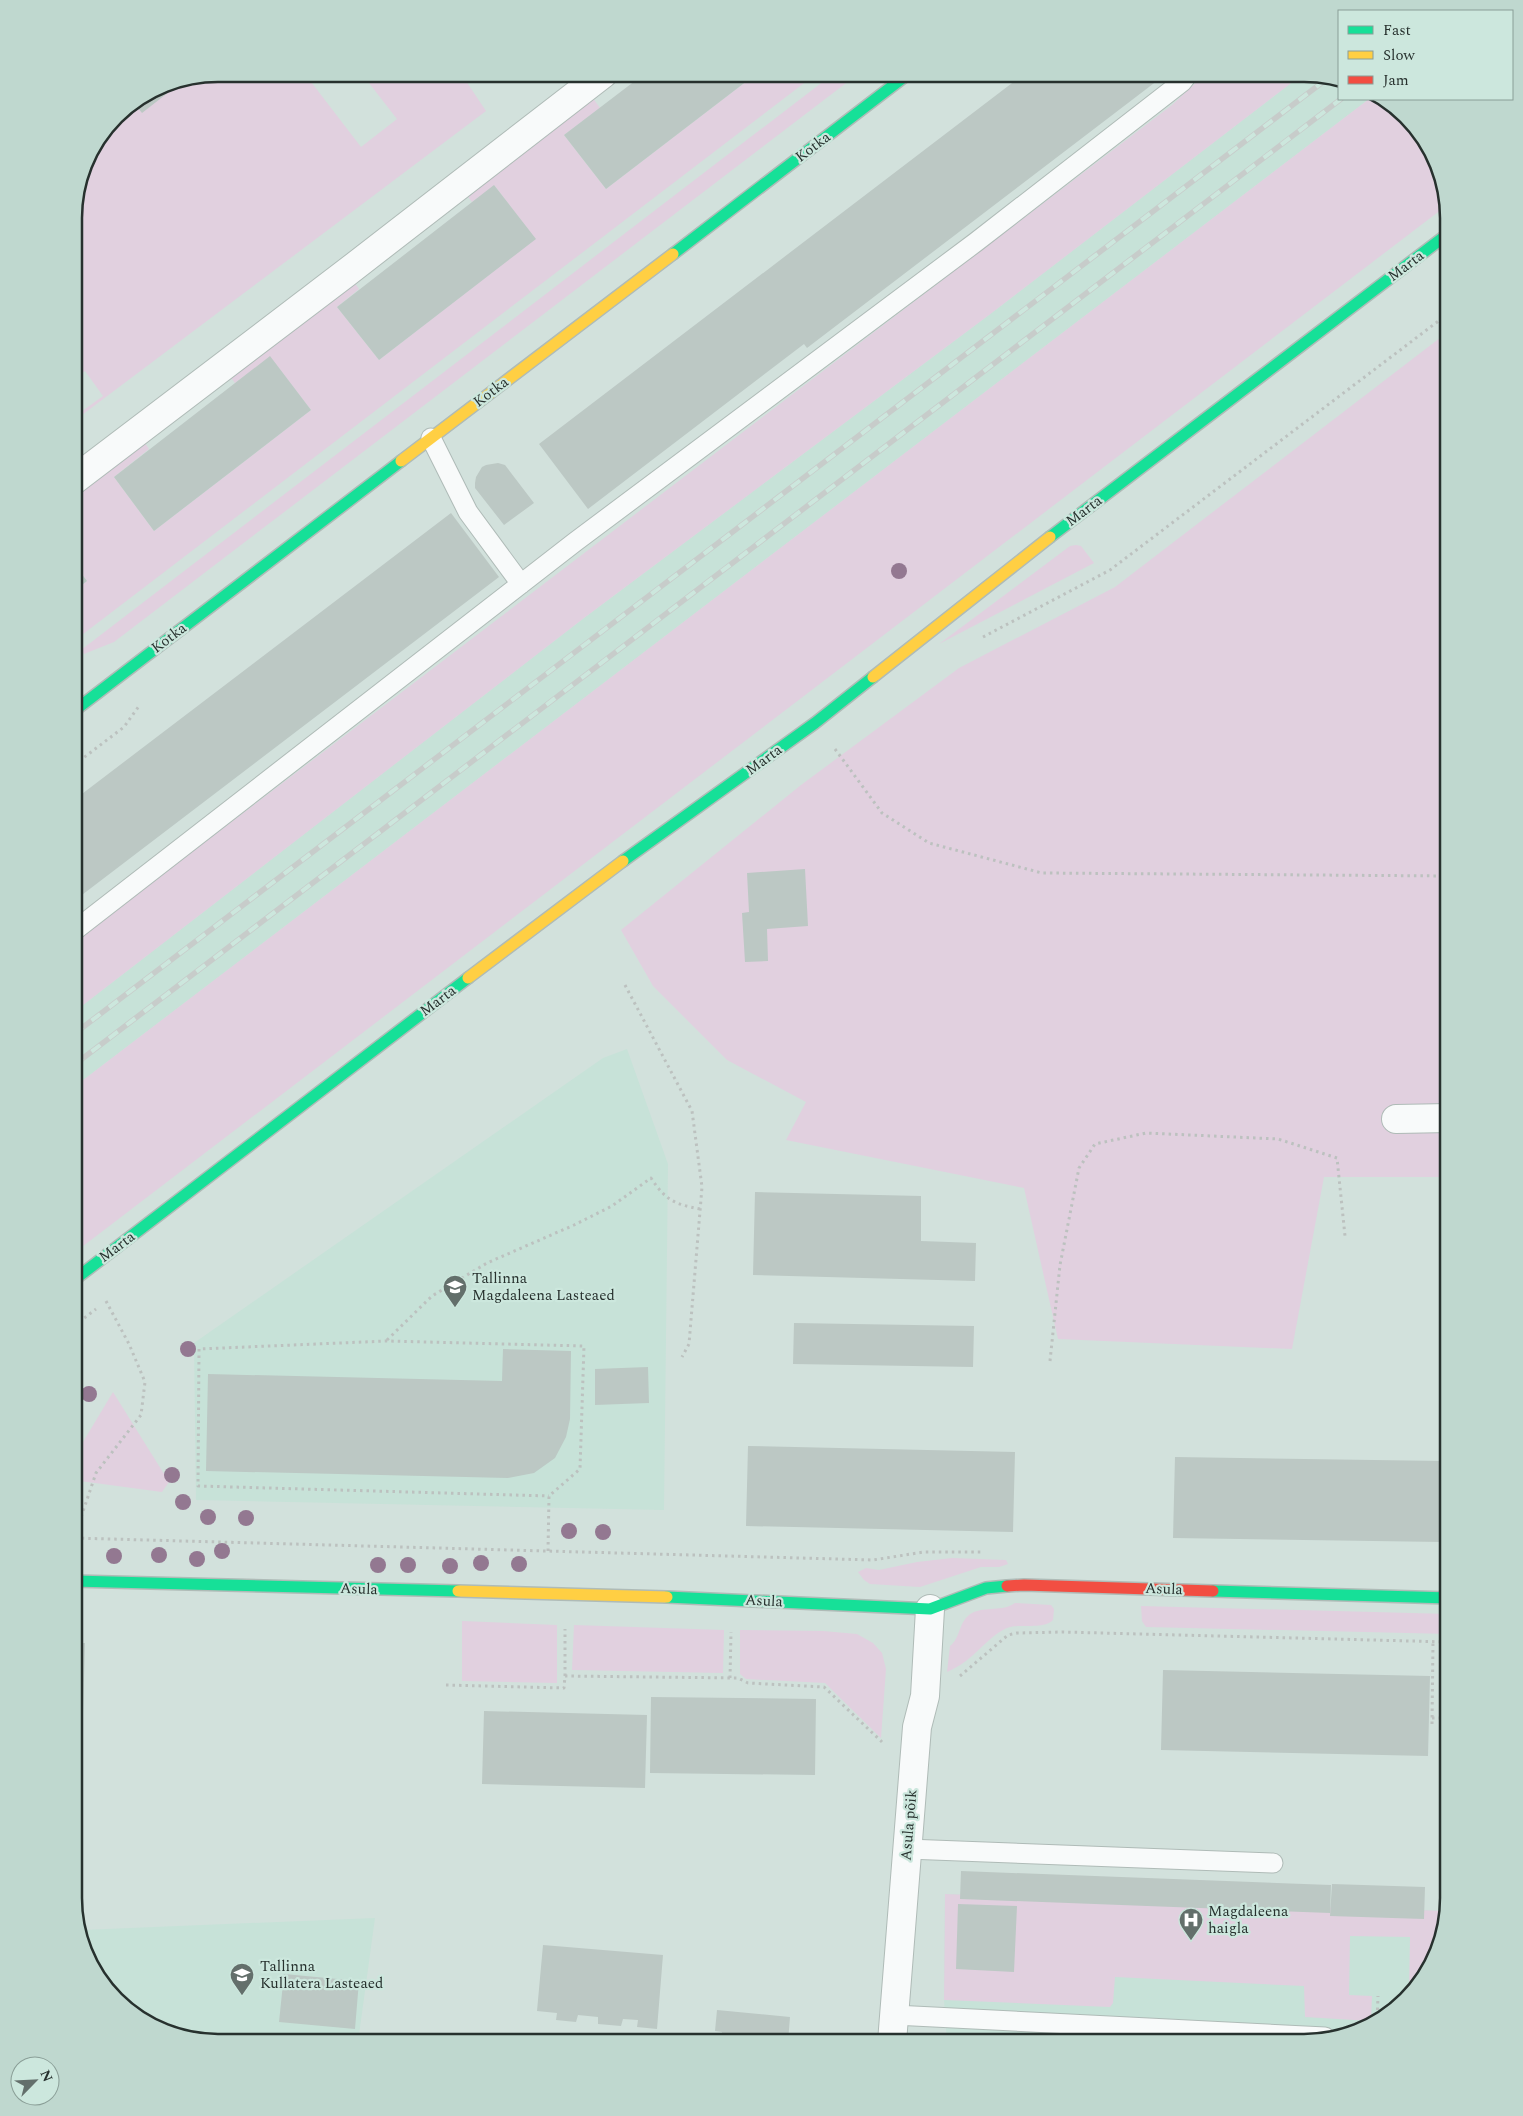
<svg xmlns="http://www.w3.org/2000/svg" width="1523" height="2116" viewBox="0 0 1523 2116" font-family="Spectral,serif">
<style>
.built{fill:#c7e2d8}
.green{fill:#e1d0df}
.building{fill:#bcc8c4}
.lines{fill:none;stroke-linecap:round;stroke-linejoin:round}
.lane-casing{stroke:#afbbb7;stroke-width:21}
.street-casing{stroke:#afbbb7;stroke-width:30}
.fast-casing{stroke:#afbbb7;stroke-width:14}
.slow-casing{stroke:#afbbb7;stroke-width:14}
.jam-casing{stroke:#afbbb7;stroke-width:14}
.path{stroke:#bcc1bf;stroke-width:3;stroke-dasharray:2.5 4;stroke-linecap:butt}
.lane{stroke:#f8fafa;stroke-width:19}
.street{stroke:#f8fafa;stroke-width:28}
.fast{stroke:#16e098;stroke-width:11}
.slow{stroke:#ffcf43;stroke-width:11}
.jam{stroke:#f24e42;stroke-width:11}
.rail-casing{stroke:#c7ccca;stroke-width:5.5}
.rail{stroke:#cce7dd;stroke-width:4;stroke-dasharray:11;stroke-linecap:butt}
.tree{fill:#937891}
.labels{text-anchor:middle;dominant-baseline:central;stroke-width:4.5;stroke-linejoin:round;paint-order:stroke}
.street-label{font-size:15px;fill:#27312e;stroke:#cce7dd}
.poi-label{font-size:15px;fill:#27312e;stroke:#cce7dd;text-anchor:start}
.rim{fill:none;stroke:#27312e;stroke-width:2.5}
</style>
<rect width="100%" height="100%" fill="#d2e1dc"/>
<path class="built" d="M 1303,74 L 1314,74 L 1339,82 L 1339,99 L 1369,99 L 74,1087 L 74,1012 L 584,618 L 989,315 Z
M 627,1049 L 668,1164 L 664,1510 L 196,1500 L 194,1343 L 603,1058 Z
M 945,1894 L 1446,1911 L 1430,1970 L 1377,2023 L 1305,2042 L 947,2042 L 944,2000 Z
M 375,1918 L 358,2042 L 209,2042 L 146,2023 L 93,1970 L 82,1930 Z"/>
<path class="green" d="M 218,74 L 305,74 L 361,147 L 397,119 L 362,74 L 475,74 L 466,81 L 486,111 L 74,421 L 74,417 L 103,396 L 85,371 L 74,379 L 74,209 L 89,154 L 123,110 L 134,103 L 142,112 L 183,81 Z
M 756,74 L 816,74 L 74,641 L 74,591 L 87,581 L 74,564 L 74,487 L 140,436 L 149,449 L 114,477 L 154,531 L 311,410 L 270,357 L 235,383 L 226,371 L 351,278 L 359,289 L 337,307 L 379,360 L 535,239 L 495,186 L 472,202 L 463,190 L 590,94 L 600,108 L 564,135 L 606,189 Z
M 833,74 L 858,74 L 114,642 L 84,654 L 81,650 Z
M 1205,74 L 1303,74 L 989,315 L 584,618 L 74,1012 L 74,942 L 1172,105 Z
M 1369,99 L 1383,99 L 1430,146 L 1446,206 L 74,1253 L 74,1087 Z
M 1449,331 L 1449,1177 L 1324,1177 L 1292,1349 L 1058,1339 L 1024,1188 L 786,1140 L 806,1102 L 727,1060 L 653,986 L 621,930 L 801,785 L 959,668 L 1115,587 Z
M 1076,545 L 1081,546 L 1094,563 L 939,644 L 1070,546 Z
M 113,1392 L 169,1482 L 162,1492 L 80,1481 L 74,1466 L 74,1457 Z
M 952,1558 L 1006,1560 L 1008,1564 L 999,1567 L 981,1567 L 920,1587 L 870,1584 L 864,1580 L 858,1572 L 866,1568 L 879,1570 L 917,1562 Z
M 1015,1603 L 1051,1605 L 1054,1609 L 1053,1620 C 1043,1630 1021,1623 1007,1628 C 985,1638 974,1661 947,1672 L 950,1646 C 961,1638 958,1621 972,1613 C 986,1606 1002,1612 1015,1603 Z
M 1141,1606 L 1449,1614 L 1449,1634 L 1146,1627 L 1142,1621 Z
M 462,1621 L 557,1625 L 557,1683 L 462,1681 Z
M 574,1625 L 724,1630 L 723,1673 L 572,1670 Z
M 740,1630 L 823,1631 L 857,1634 L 873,1643 L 882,1653 L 886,1669 L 881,1738 L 825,1683 L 746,1679 L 740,1674 Z
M 945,1894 L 1446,1911 L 1430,1970 L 1409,1991 L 1410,1937 L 1350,1936 L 1349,1995 L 1372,1996 L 1371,2021 L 1305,2017 L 1304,1986 L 1115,1977 L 1113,2003 L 1110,2007 L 944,2000 Z"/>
<path class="building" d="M 644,74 L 756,74 L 606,189 L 564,135 Z
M 1024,74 L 1166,74 L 807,348 L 804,344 L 588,509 L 539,444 Z
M 183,81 L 142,113 L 134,103 L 163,85 Z
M 494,185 L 536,239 L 379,360 L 337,307 Z
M 270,356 L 311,410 L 154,531 L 114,477 Z
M 498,463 L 505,465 L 534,503 L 504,525 L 475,488 L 475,483 L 476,477 L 482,467 L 486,465 Z
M 451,513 L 499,577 L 74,901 L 74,800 Z
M 74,564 L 87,581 L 74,591 Z
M 805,869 L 808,926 L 767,929 L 768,961 L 745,962 L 742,913 L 749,912 L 747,873 Z
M 755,1192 L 921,1196 L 921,1241 L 976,1243 L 975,1281 L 753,1275 Z
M 794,1323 L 974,1326 L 973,1367 L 793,1364 Z
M 503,1349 L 571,1351 L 570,1419 L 566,1437 L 555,1458 L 534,1473 L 508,1478 L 206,1471 L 208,1374 L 502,1381 Z
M 648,1367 L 649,1403 L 595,1405 L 595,1369 Z
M 748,1446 L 1015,1452 L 1013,1532 L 746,1526 Z
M 1175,1457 L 1443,1461 L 1442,1542 L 1173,1538 Z
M 74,1643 L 85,1643 L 83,1713 L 74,1713 Z
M 1163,1670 L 1430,1676 L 1428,1756 L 1161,1750 Z
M 651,1697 L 816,1699 L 815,1775 L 650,1773 Z
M 484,1711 L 647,1715 L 645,1788 L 482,1784 Z
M 961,1871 L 1331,1885 L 1330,1913 L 960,1899 Z
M 1332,1884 L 1425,1887 L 1424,1919 L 1330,1916 Z
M 958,1904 L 1017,1906 L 1014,1972 L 956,1969 Z
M 543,1945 L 663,1955 L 657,2029 L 637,2027 L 638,2020 L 623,2019 L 621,2026 L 598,2024 L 598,2017 L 578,2015 L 576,2022 L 556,2020 L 557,2013 L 537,2011 Z
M 284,1974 L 359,1981 L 355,2029 L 279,2022 Z
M 717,2010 L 790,2017 L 788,2042 L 721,2042 L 722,2032 L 715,2031 Z"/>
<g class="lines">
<defs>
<path id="lane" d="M 431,438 L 468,512 L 521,584
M 74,931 L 575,542 L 976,242 L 1182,82 L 1188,74
M 907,1849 L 1273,1863
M 894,2015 L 1325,2037"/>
<path id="street" d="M 74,480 L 346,273 L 603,74
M 1396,1119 L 1449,1118
M 892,2042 L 917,1727 L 925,1696 L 930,1609"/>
<path id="fast" d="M 673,254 L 908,74
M 1050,537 L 1449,233
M 74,711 L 401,461
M 623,861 L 815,723 L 873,677
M 74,1280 L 468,978
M 74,1581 L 458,1591
M 1213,1591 L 1449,1598
M 667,1597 L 930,1609 L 986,1588 L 1007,1586"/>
<path id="slow" d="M 401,461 L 673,254
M 873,677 L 1050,537
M 468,978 L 623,861
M 458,1591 L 667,1597"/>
<path id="jam" d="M 1007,1586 L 1024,1585 L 1213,1591"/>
</defs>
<use href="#lane" class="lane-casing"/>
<use href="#street" class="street-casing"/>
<use href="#fast" class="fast-casing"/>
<use href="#slow" class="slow-casing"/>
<use href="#jam" class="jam-casing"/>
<path class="path" d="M 983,637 L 1110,570 L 1449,313
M 835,749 L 882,813 L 929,843 L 1042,873 L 1449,876
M 74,765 L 124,727 L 139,706
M 625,985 L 692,1111 L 702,1187 L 689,1344 L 682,1357
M 106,1301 L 129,1344 L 145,1382 L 141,1415 L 96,1473 L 74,1538 L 873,1560 L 924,1552 L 983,1552
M 74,1326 L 96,1309
M 387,1340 L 432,1296 L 487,1263 L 574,1225 L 612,1206 L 651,1178 C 666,1201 675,1204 700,1209
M 1050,1361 L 1060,1265 L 1079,1168 L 1095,1144 L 1146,1133 L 1278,1139 L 1337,1158 L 1345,1236
M 548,1551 L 549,1496 L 580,1469 L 584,1346 L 387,1341 L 199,1349 L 198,1486 L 549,1496
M 565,1676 L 565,1629
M 960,1676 L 1008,1635 L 1017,1633 L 1063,1632 L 1449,1642
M 730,1678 L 731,1632
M 446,1685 L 564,1688 L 565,1676 L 738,1678 L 748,1683 L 824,1687 L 882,1742
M 1432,1718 L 1448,1718 L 1448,1752 L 1439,1771
M 1432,1724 L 1433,1641
M 74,1858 L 78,1859
M 1377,2023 L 1378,1996"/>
<use href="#lane" class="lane"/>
<use href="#street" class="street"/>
<use href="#fast" class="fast"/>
<use href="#slow" class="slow"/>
<use href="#jam" class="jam"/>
<defs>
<path id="rail" d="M 74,1034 L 1328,78
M 74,1065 L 1341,99"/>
</defs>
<use href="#rail" class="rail-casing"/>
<use href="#rail" class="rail"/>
</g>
<g class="tree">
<circle cx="899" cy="571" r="8"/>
<circle cx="188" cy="1349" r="8"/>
<circle cx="89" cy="1394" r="8"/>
<circle cx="172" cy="1475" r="8"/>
<circle cx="183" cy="1502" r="8"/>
<circle cx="208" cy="1517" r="8"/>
<circle cx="246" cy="1518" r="8"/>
<circle cx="569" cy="1531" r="8"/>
<circle cx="603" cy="1532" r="8"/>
<circle cx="222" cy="1551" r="8"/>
<circle cx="159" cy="1555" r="8"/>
<circle cx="114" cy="1556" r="8"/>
<circle cx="197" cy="1559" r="8"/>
<circle cx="481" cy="1563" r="8"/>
<circle cx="519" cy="1564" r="8"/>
<circle cx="378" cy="1565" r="8"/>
<circle cx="408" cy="1565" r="8"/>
<circle cx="450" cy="1566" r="8"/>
</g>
<defs>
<symbol id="school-pin" viewBox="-11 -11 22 30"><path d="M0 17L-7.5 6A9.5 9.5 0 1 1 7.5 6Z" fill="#636f6b" stroke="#cce7dd"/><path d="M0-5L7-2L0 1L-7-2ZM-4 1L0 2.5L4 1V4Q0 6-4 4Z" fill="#fff"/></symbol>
<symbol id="hospital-pin" viewBox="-11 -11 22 30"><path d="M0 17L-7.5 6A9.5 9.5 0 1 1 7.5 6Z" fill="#636f6b" stroke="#cce7dd"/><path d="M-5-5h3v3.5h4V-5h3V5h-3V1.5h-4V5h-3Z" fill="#fff"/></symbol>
</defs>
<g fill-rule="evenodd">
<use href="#school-pin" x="441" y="1273" width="28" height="38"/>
<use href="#hospital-pin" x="1177" y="1906" width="28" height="38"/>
<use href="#school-pin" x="228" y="1961" width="28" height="38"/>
</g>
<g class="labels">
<g class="street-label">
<text transform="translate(813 147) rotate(-37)">Kotka</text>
<text transform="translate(1406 266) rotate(-37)">Marta</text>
<text transform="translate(491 392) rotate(-37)">Kotka</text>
<text transform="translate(1084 511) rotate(-37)">Marta</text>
<text transform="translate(169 638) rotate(-37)">Kotka</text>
<text transform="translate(764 760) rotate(-36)">Marta</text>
<text transform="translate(438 1001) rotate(-37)">Marta</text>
<text transform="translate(117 1247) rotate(-37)">Marta</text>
<text transform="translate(359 1589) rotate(2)">Asula</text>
<text transform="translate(1164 1589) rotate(2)">Asula</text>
<text transform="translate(764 1601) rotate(3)">Asula</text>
<text transform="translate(909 1825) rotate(-85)">Asula põik</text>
</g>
<g class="poi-label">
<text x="472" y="1278">Tallinna<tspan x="472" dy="17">Magdaleena Lasteaed</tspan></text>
<text x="1208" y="1911">Magdaleena<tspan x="1208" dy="17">haigla</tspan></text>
<text x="260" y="1966">Tallinna<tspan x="260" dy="17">Kullatera Lasteaed</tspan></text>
</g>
</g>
<path d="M0 0H1523V2116H0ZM218 82H1304A136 136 0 0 1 1440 218V1898A136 136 0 0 1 1304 2034H218A136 136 0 0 1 82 1898V218A136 136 0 0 1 218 82Z" fill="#bfd8cf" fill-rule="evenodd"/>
<path class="rim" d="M218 82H1304A136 136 0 0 1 1440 218V1898A136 136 0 0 1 1304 2034H218A136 136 0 0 1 82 1898V218A136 136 0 0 1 218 82Z"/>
<rect x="1338" y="10" width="175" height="90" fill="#cce7dd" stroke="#8a9e97"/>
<rect x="1348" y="26" width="25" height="8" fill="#16e098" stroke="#8a9e97"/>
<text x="1383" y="35" font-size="15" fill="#27312e">Fast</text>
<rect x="1348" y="51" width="25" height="8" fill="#ffcf43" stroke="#8a9e97"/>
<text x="1383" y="60" font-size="15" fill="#27312e">Slow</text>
<rect x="1348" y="76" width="25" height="8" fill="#f24e42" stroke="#8a9e97"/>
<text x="1383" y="85" font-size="15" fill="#27312e">Jam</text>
<g transform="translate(35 2081) rotate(66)"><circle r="24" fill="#cce7dd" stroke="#8a9e97"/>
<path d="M0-4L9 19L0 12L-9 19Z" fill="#636f6b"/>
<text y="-8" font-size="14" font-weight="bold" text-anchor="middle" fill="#27312e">N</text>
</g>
</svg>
